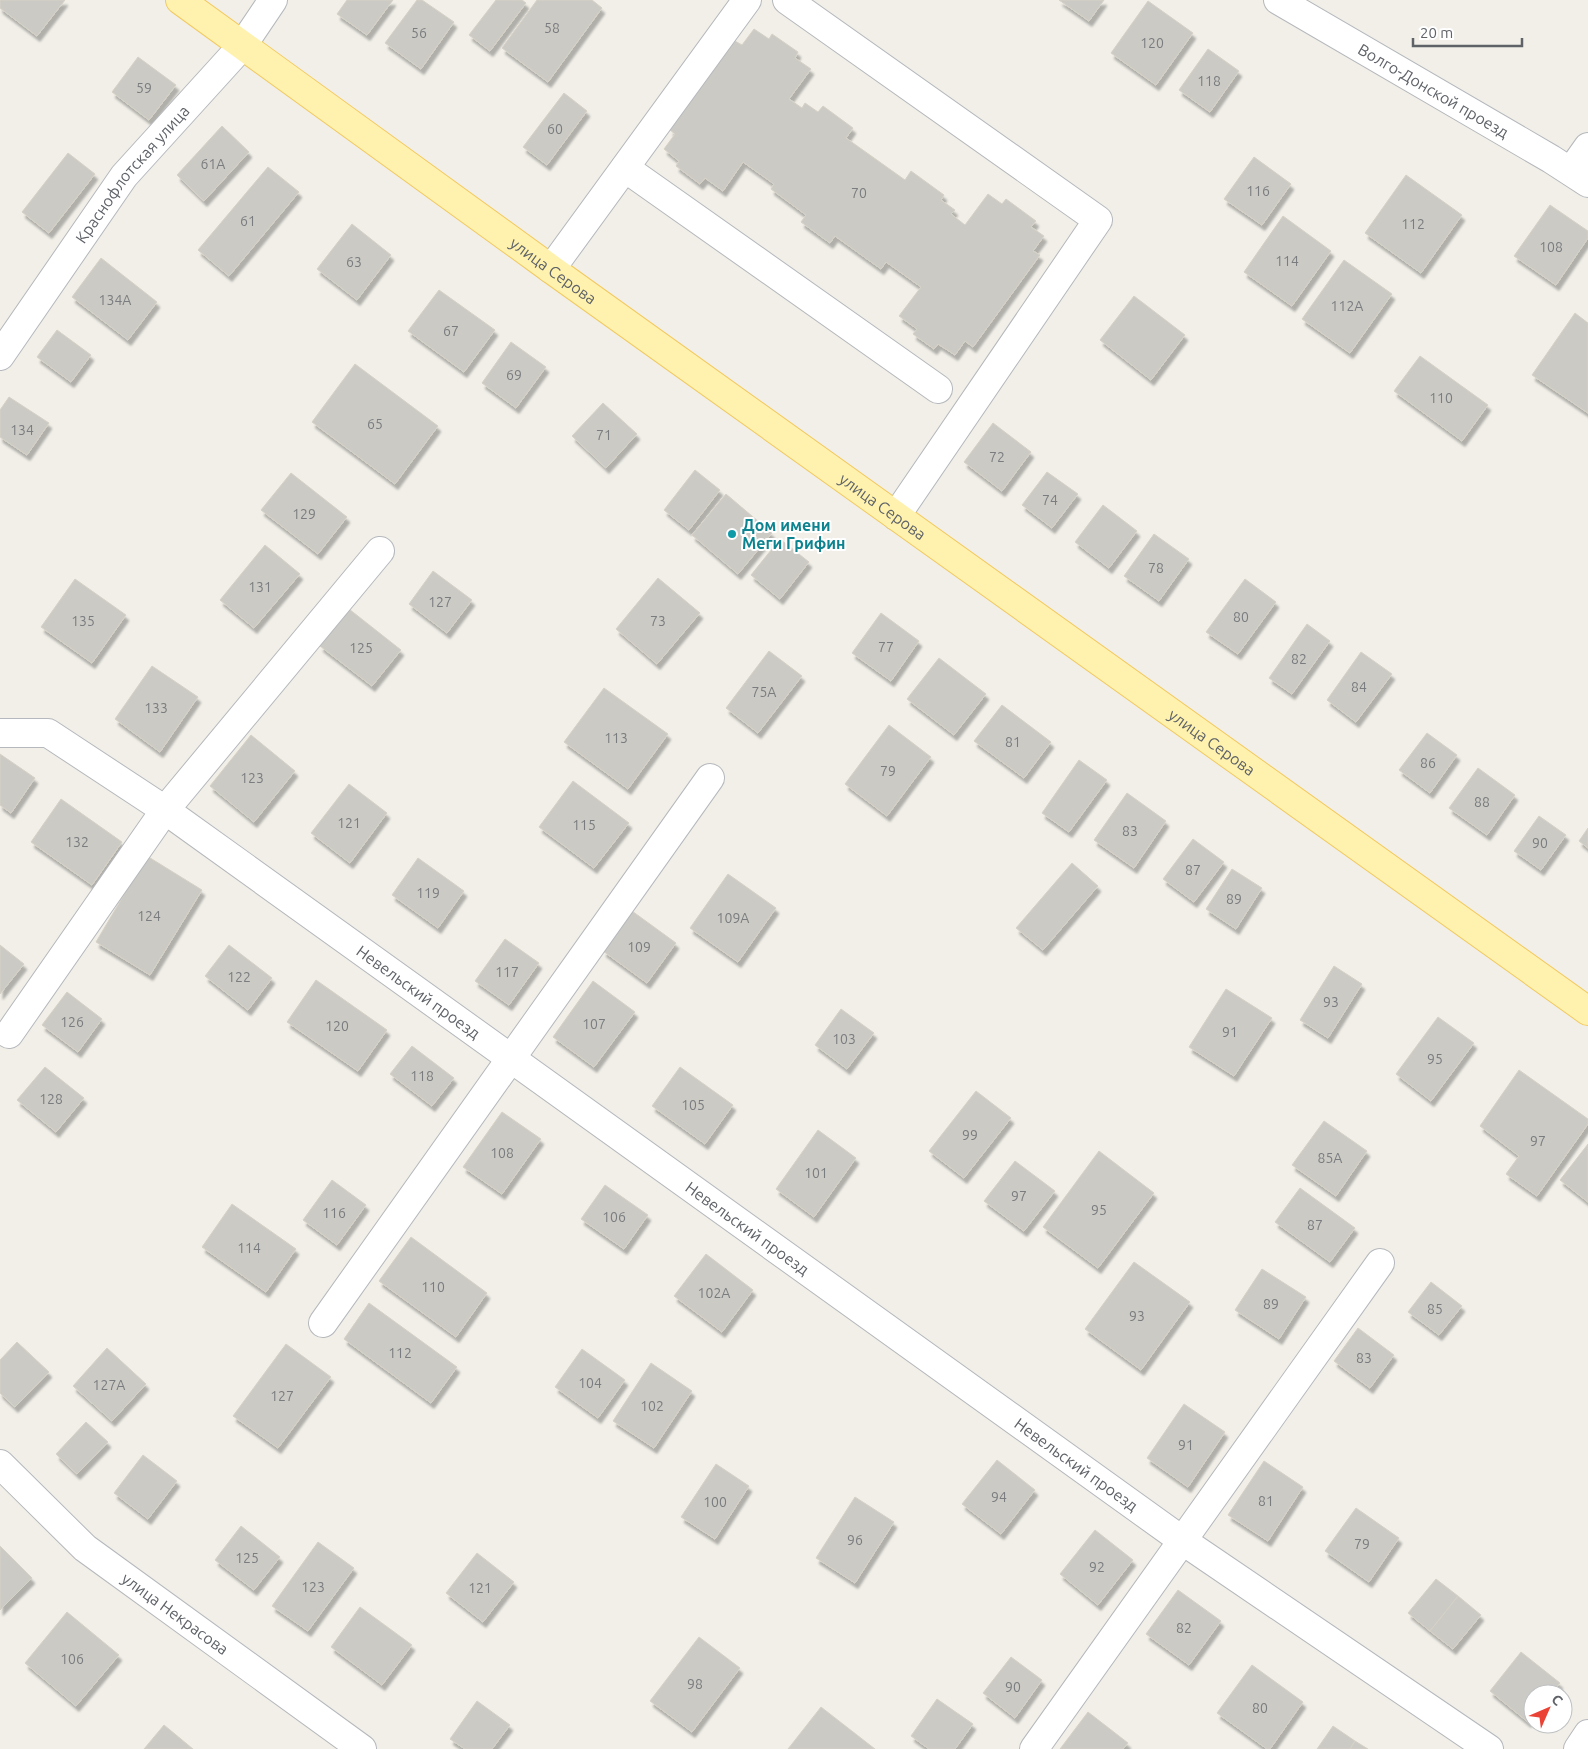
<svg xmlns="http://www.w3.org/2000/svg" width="1588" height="1749" viewBox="0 0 1588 1749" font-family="Ubuntu,sans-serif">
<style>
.building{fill:#cccac5;stroke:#d6d1c6;filter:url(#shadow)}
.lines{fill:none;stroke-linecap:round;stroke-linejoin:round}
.minor-casing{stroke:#b5b8bc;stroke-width:30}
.major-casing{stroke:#f2c960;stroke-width:30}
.minor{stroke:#fff;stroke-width:28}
.major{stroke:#fff2af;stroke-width:28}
.culture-dot{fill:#0f9aa8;stroke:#fff;stroke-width:2}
.labels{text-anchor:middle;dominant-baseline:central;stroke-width:4;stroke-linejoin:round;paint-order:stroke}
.number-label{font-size:14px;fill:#7a7d7f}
.street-label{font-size:16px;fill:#5f6368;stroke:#fff}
.culture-label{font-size:16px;font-weight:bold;fill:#0d838f;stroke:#fff;text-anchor:start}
</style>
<defs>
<filter id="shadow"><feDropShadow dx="3" dy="5.5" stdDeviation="1" flood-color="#0004"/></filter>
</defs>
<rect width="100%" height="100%" fill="#f1efe8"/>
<path class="building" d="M 0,0 L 65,0 L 37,36 L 0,8 Z
M 347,0 L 393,0 L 367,35 L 337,14 Z
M 417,0 L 422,0 L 454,22 L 421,69 L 385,43 Z
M 496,0 L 522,0 L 526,3 L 490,51 L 469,35 Z
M 537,0 L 592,0 L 602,8 L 548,82 L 502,48 Z
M 1059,0 L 1104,0 L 1089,21 Z
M 1148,1 L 1193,33 L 1156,85 L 1111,53 Z
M 754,29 L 769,39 L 772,34 L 798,52 L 795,58 L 811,69 L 789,99 L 802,108 L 805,103 L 818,112 L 823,106 L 853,128 L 846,138 L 905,180 L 911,171 L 944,195 L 941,200 L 955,210 L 951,214 L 965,225 L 988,194 L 1002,204 L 1006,199 L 1036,221 L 1031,227 L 1044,236 L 1033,251 L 1040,255 L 973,347 L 965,341 L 955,355 L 938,344 L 934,349 L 913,334 L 917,329 L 899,316 L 921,287 L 886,262 L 881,269 L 835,236 L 830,243 L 801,222 L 806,215 L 771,189 L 774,184 L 743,162 L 723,191 L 705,178 L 700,184 L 676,166 L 679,161 L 664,149 L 675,134 L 670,130 L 735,41 L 742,45 Z
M 1208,49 L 1239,71 L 1210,112 L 1179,90 Z
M 138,57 L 176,85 L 149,120 L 112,92 Z
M 564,93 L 587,111 L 547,165 L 523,147 Z
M 222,126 L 249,152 L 204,201 L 177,175 Z
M 68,153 L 95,174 L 49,233 L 22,212 Z
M 1254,157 L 1291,184 L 1262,225 L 1224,199 Z
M 268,167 L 299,192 L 229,276 L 198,250 Z
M 1406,175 L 1462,215 L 1421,273 L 1365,233 Z
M 1550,205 L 1588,231 L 1588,238 L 1556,285 L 1514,256 Z
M 1283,216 L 1331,251 L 1292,306 L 1244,272 Z
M 352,224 L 391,255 L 357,300 L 317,269 Z
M 101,258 L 157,302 L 128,340 L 72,297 Z
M 1344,260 L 1392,294 L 1350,353 L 1302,319 Z
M 439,290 L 495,330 L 464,372 L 408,331 Z
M 1134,296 L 1185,335 L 1151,380 L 1100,340 Z
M 1575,313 L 1588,323 L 1588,413 L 1532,375 Z
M 57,330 L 91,355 L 71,382 L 37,357 Z
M 511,342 L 546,367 L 516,408 L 482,383 Z
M 1420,356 L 1488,405 L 1462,441 L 1394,391 Z
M 355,364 L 438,426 L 395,484 L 312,422 Z
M 9,397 L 49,423 L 27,455 L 0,437 L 0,410 Z
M 603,403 L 637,434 L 606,468 L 572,436 Z
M 993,423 L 1031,452 L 1002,491 L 964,462 Z
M 695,470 L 720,490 L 689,530 L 664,510 Z
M 1047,472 L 1078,494 L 1052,528 L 1022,505 Z
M 291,473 L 347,517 L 318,554 L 261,510 Z
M 726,494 L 772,533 L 738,574 L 692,535 Z
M 1103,505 L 1137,531 L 1109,568 L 1075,542 Z
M 1154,534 L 1189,559 L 1159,601 L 1124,576 Z
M 780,539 L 809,562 L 780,599 L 751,575 Z
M 265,545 L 300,574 L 254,628 L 220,600 Z
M 433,571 L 472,600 L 447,633 L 409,604 Z
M 658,578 L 700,613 L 657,664 L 616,629 Z
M 75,579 L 126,615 L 92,663 L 41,627 Z
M 1245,579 L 1276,602 L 1238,654 L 1206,632 Z
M 349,609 L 401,650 L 372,686 L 320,646 Z
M 881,613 L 919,641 L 891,681 L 852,653 Z
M 1307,624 L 1330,641 L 1292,694 L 1269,678 Z
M 769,651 L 802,676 L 758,733 L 726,708 Z
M 1361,652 L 1392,674 L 1356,722 L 1327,700 Z
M 939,658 L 986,694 L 954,735 L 907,699 Z
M 152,666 L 198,697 L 160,752 L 115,719 Z
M 604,688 L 668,734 L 628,789 L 564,742 Z
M 1002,705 L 1051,742 L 1024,778 L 974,741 Z
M 889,725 L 931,757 L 887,816 L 845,784 Z
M 1427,733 L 1457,755 L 1430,793 L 1399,770 Z
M 251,735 L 295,771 L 254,822 L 210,786 Z
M 0,754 L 35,778 L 11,813 L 0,805 Z
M 1079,760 L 1107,780 L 1069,832 L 1042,813 Z
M 1478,768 L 1515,795 L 1487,835 L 1449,808 Z
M 573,781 L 629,823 L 594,868 L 539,827 Z
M 349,784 L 387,813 L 350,863 L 311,833 Z
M 1127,793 L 1166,821 L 1134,868 L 1094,840 Z
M 61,799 L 122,842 L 92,885 L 31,842 Z
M 1539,816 L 1566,835 L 1541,870 L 1514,851 Z
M 1588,828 L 1588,848 L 1579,841 Z
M 1193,839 L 1224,862 L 1194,902 L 1163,879 Z
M 147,856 L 202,890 L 150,975 L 96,942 Z
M 418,858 L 464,891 L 438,928 L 392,895 Z
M 1072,863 L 1098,886 L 1043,950 L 1016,928 Z
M 1232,869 L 1262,888 L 1236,929 L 1206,909 Z
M 728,874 L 776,908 L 738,962 L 690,928 Z
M 632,911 L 676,943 L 647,983 L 603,951 Z
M 505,939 L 539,963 L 509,1005 L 475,981 Z
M 0,945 L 24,964 L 0,994 Z
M 229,945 L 272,978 L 248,1010 L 205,976 Z
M 1334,966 L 1362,984 L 1328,1038 L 1300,1020 Z
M 316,980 L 387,1030 L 358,1071 L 287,1022 Z
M 593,981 L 635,1012 L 594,1067 L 553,1037 Z
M 1226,989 L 1272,1018 L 1234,1076 L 1189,1047 Z
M 67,992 L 102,1019 L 78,1052 L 42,1025 Z
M 841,1009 L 874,1033 L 847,1069 L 815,1045 Z
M 1438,1017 L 1474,1043 L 1431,1101 L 1396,1074 Z
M 412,1046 L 454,1078 L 432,1106 L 390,1074 Z
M 45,1067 L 84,1098 L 56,1132 L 17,1100 Z
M 680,1067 L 733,1105 L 705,1144 L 652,1106 Z
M 1519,1070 L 1588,1119 L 1588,1124 L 1537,1196 L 1506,1174 L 1519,1156 L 1480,1126 Z
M 976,1091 L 1011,1118 L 964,1178 L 929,1151 Z
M 502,1112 L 541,1139 L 502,1194 L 463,1167 Z
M 1324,1121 L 1367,1151 L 1336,1196 L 1292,1165 Z
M 818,1130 L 856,1158 L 814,1217 L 776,1189 Z
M 1588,1144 L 1588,1202 L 1560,1180 Z
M 1099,1151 L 1154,1193 L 1098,1268 L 1043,1227 Z
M 1015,1161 L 1055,1191 L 1024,1231 L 984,1201 Z
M 332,1180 L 366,1205 L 337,1245 L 303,1220 Z
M 605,1185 L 648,1215 L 624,1249 L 581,1219 Z
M 1300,1188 L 1355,1228 L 1330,1262 L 1275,1222 Z
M 232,1204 L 296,1249 L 266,1292 L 202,1247 Z
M 411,1237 L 487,1293 L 456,1337 L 379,1281 Z
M 706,1254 L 753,1290 L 722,1332 L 674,1296 Z
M 1134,1262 L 1190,1302 L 1141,1370 L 1085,1329 Z
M 1262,1269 L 1306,1297 L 1279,1339 L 1235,1310 Z
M 1431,1282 L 1462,1306 L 1439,1335 L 1408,1312 Z
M 369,1303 L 457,1367 L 431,1403 L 344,1339 Z
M 1358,1328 L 1394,1355 L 1370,1388 L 1334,1361 Z
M 17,1342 L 49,1372 L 15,1407 L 0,1393 L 0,1360 Z
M 286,1344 L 331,1377 L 278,1448 L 233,1416 Z
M 107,1348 L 146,1384 L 112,1421 L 73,1386 Z
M 582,1349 L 625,1380 L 598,1418 L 555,1387 Z
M 651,1363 L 692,1391 L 654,1448 L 613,1421 Z
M 1184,1404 L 1225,1432 L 1188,1487 L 1147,1458 Z
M 86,1422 L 108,1442 L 77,1474 L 56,1454 Z
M 143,1455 L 177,1481 L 148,1519 L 114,1493 Z
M 997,1460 L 1035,1490 L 1001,1534 L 962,1504 Z
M 1264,1461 L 1303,1487 L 1268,1541 L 1228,1515 Z
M 716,1464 L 749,1486 L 715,1539 L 681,1517 Z
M 855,1497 L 894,1522 L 855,1583 L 816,1558 Z
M 1356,1508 L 1399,1538 L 1369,1582 L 1325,1551 Z
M 241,1526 L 280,1557 L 254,1590 L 215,1560 Z
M 1095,1530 L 1133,1560 L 1098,1605 L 1060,1574 Z
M 318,1542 L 354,1568 L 308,1631 L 272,1606 Z
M 0,1546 L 32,1578 L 0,1610 Z
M 477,1553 L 514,1582 L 483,1622 L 446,1593 Z
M 1436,1579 L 1458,1596 L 1430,1631 L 1408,1613 Z
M 1178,1590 L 1221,1621 L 1189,1665 L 1146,1634 Z
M 1458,1596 L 1481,1615 L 1453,1649 L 1430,1631 Z
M 360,1607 L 412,1645 L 382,1685 L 331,1647 Z
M 67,1612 L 119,1655 L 76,1706 L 25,1663 Z
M 699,1637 L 740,1668 L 692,1732 L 650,1701 Z
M 1521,1652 L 1560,1683 L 1551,1694 L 1533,1694 L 1533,1716 L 1528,1722 L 1490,1691 Z
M 1011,1657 L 1042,1680 L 1015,1718 L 983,1693 Z
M 1252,1665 L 1303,1702 L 1270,1749 L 1267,1749 L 1217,1713 Z
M 937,1699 L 973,1724 L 955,1749 L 929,1749 L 911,1736 Z
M 477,1701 L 510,1725 L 492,1749 L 465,1749 L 450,1739 Z
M 821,1707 L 875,1749 L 788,1749 Z
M 1088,1712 L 1128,1743 L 1123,1749 L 1060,1749 Z
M 164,1725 L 193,1749 L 144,1749 Z
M 1333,1726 L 1355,1741 L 1350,1749 L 1317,1749 Z
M 1355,1741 L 1368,1749 L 1350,1749 Z"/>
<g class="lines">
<defs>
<g id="minor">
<path d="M 787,0 L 1098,220 L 896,516"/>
<path id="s1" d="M 1278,0 L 1551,159 L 1588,183"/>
<path d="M 625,168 L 938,389"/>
<path d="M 1571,171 L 1588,147"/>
<path d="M 551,269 L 747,0"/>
<path id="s2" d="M 0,356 L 124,176 L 242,46 L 273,0"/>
<path id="s3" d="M 0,733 L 48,733 L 165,810 L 1183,1541 L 1489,1749"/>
<path d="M 9,1034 L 165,810 L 380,551"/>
<path d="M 323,1323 L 710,778"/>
<path id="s4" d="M 0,1464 L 85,1548 L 362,1749"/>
<path d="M 1034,1749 L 1380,1263"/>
<path d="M 1578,1749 L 1588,1734"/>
</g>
<g id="major">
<path id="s5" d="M 180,0 L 551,269 L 1588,1011"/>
</g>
</defs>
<use href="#minor" class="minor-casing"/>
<use href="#major" class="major-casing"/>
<use href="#minor" class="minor"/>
<use href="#major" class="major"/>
</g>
<circle class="culture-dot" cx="732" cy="534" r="5"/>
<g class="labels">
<g class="number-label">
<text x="552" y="28">58</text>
<text x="419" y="33">56</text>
<text x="1152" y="43">120</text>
<text x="1209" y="81">118</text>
<text x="144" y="88">59</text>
<text x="555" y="129">60</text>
<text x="213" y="164">61А</text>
<text x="1258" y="191">116</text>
<text x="859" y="193">70</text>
<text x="248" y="221">61</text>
<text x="1413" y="224">112</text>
<text x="1551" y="247">108</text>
<text x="1287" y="261">114</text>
<text x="354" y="262">63</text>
<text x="115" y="300">134А</text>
<text x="1347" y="306">112А</text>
<text x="451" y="331">67</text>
<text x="514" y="375">69</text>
<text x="1441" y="398">110</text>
<text x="375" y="424">65</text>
<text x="22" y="430">134</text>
<text x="604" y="435">71</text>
<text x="997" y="457">72</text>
<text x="1050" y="500">74</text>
<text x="304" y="514">129</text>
<text x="1156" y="568">78</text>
<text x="260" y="587">131</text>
<text x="440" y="602">127</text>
<text x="1241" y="617">80</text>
<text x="83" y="621">135</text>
<text x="658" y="621">73</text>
<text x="886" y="647">77</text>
<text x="361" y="648">125</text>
<text x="1299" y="659">82</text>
<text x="1359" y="687">84</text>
<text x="764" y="692">75А</text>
<text x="156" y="708">133</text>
<text x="616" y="738">113</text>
<text x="1013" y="742">81</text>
<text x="1428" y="763">86</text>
<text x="888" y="771">79</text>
<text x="252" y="778">123</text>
<text x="1482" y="802">88</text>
<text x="349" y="823">121</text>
<text x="584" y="825">115</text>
<text x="1130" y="831">83</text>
<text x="77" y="842">132</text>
<text x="1540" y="843">90</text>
<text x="1193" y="870">87</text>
<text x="428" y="893">119</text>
<text x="1234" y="899">89</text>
<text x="149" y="916">124</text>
<text x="733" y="918">109А</text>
<text x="639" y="947">109</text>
<text x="507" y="972">117</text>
<text x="239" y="977">122</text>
<text x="1331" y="1002">93</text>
<text x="72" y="1022">126</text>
<text x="594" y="1024">107</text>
<text x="337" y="1026">120</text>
<text x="1230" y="1032">91</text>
<text x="844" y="1039">103</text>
<text x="1435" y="1059">95</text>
<text x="422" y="1076">118</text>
<text x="51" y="1099">128</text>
<text x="693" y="1105">105</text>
<text x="970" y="1135">99</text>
<text x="1538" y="1141">97</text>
<text x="502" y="1153">108</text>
<text x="1330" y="1158">85А</text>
<text x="816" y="1173">101</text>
<text x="1019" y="1196">97</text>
<text x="1099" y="1210">95</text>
<text x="334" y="1213">116</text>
<text x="614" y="1217">106</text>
<text x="1315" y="1225">87</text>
<text x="249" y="1248">114</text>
<text x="433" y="1287">110</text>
<text x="714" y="1293">102А</text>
<text x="1271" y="1304">89</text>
<text x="1435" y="1309">85</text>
<text x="1137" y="1316">93</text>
<text x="400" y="1353">112</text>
<text x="1364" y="1358">83</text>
<text x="590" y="1383">104</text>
<text x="109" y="1385">127А</text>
<text x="282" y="1396">127</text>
<text x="652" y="1406">102</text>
<text x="1186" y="1445">91</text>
<text x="999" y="1497">94</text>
<text x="1266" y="1501">81</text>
<text x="715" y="1502">100</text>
<text x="855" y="1540">96</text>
<text x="1362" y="1544">79</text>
<text x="247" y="1558">125</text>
<text x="1097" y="1567">92</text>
<text x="313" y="1587">123</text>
<text x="480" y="1588">121</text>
<text x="1184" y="1628">82</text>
<text x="72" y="1659">106</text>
<text x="695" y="1684">98</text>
<text x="1013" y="1687">90</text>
<text x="1260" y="1708">80</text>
</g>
<g class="street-label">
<text stroke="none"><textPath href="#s1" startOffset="180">Волго-Донской проезд</textPath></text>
<text stroke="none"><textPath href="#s2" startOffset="225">Краснофлотская улица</textPath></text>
<text stroke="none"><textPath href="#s5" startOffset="461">улица Серова</textPath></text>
<text stroke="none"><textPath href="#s5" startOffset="866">улица Серова</textPath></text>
<text stroke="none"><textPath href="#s5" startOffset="1271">улица Серова</textPath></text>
<text stroke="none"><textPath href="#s3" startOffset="500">Невельский проезд</textPath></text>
<text stroke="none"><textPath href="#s3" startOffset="905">Невельский проезд</textPath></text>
<text stroke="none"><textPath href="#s3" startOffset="1310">Невельский проезд</textPath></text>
<text stroke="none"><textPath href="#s4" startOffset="231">улица Некрасова</textPath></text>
</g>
<g class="culture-label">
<text x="742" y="525">Дом имени<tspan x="742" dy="18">Меги Грифин</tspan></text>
</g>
</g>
<g transform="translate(1548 1709) rotate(45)"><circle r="24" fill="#ffffff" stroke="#bfc1c3"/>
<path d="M0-4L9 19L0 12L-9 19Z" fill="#ea4335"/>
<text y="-8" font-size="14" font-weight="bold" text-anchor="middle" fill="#5f6368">С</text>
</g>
<path d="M1413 38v8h109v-8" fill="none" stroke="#5f6368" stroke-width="2.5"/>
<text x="1420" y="38" font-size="15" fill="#5f6368" stroke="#ffffff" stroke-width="4" paint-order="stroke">20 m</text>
</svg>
